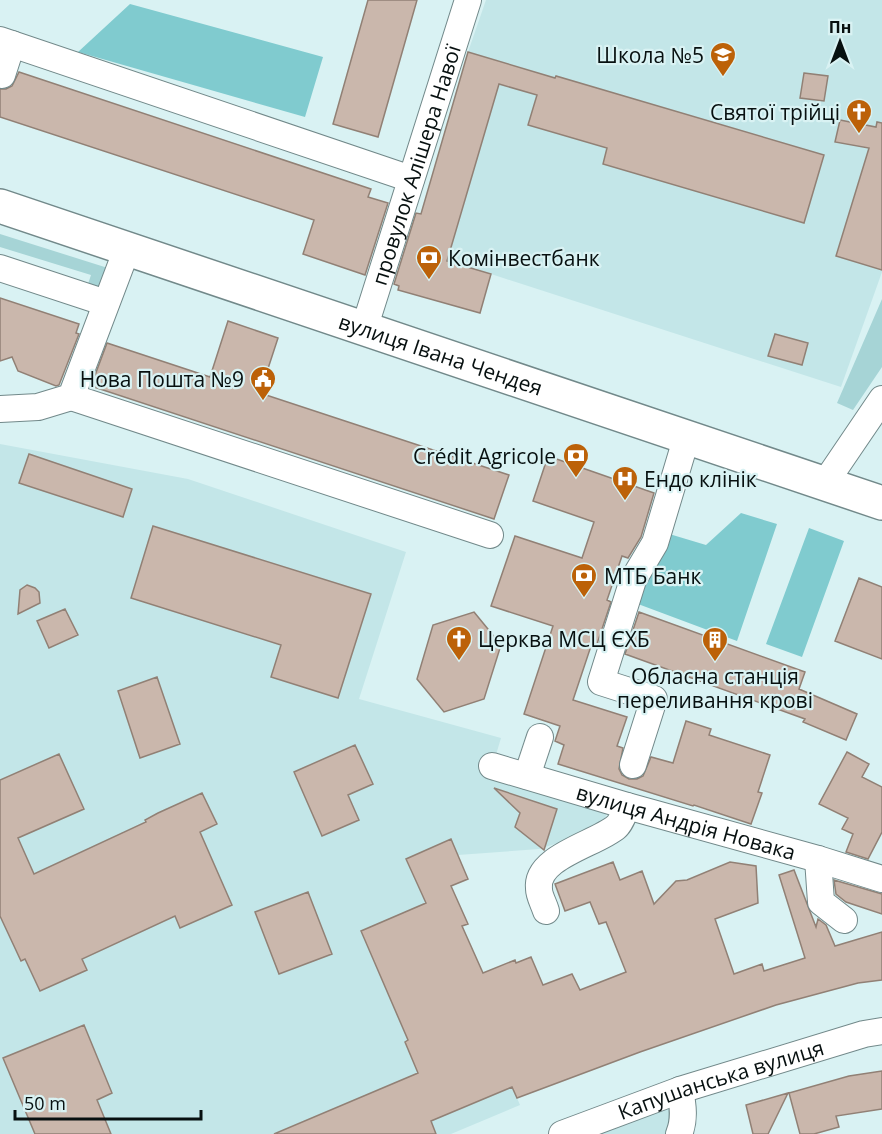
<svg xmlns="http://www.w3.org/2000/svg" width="882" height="1134" viewBox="0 0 882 1134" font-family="'Open Sans',sans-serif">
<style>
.built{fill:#c3e6e8}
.green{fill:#a6d4d6}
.forest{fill:#80cbcf}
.building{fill:#cab7ac;stroke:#918075;stroke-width:1.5}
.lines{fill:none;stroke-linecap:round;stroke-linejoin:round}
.minor-casing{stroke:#72898a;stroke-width:28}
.major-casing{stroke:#72898a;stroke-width:36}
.minor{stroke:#fff;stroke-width:26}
.major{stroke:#fff;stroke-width:33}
.labels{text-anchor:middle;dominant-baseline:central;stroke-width:4.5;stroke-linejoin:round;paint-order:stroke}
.poi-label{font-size:21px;fill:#071010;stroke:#d9f2f3;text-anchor:end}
.street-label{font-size:21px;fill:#071010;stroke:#d9f2f3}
</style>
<rect width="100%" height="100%" fill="#d9f2f3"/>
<path class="built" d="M 486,0 L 882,0 L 882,272 L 841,387 L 491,274 L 480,313 L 398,290 L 468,52 Z
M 0,444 L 188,479 L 406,552 L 359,699 L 501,738 L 489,778 L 607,813 L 600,830 L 539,849 L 458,855 L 451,840 L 406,859 L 458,975 L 480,1011 L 520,1105 L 451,1134 L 0,1134 Z
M 677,1101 L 672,1134 L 592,1134 Z"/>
<path class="green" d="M 0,234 L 111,269 L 104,292 L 87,287 L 91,275 L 0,247 Z
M 882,299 L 882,367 L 853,410 L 837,403 Z"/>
<path class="forest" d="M 130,4 L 323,57 L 305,117 L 78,52 Z
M 741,513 L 777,524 L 737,641 L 630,601 L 656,530 L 706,545 Z
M 809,528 L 844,541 L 802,657 L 766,644 Z"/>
<path class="building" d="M 368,0 L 417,0 L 378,137 L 333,124 Z
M 468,52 L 555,78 L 556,76 L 824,155 L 804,223 L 603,164 L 607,148 L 528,125 L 537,95 L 499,84 L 447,261 L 491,274 L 480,313 L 398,290 L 399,286 L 394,284 L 416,213 L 421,214 Z
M 19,72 L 371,189 L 368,197 L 388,203 L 365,275 L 303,254 L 314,220 L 0,117 L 0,89 L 6,89 L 12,86 Z
M 804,73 L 828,76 L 824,101 L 800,98 Z
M 840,120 L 876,127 L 877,122 L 882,123 L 882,270 L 836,256 L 869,148 L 835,142 Z
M 0,298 L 79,324 L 76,333 L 79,334 L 59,385 L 56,386 L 18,371 L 12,357 L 0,361 Z
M 228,321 L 278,338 L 260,393 L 509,475 L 494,519 L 91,386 L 107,343 L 210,377 Z
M 775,334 L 808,343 L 802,365 L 768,356 Z
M 29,454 L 132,489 L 123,517 L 19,483 Z
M 548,456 L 654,493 L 641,537 L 628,558 L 622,556 L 607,600 L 611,602 L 597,644 L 592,643 L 573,700 L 627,717 L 617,746 L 623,748 L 619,769 L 622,775 L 629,779 L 637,779 L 643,776 L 651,757 L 673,763 L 686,721 L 711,729 L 709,735 L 770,755 L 758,792 L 762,793 L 751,824 L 694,805 L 693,806 L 558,764 L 564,745 L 555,741 L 560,726 L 524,714 L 553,626 L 491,606 L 515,536 L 582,558 L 594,522 L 533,501 Z
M 153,526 L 371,594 L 338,698 L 271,677 L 281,645 L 131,598 Z
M 859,578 L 882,587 L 882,659 L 835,641 Z
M 27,585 L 35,588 L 39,592 L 40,603 L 18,614 L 20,590 Z
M 65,609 L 78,635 L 49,648 L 37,621 Z
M 474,612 L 501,645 L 484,699 L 444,712 L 417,679 L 433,625 Z
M 639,612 L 805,672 L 799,689 L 857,714 L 846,740 L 803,722 L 805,719 L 625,654 Z
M 157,677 L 180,744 L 140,758 L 118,691 Z
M 355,745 L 373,784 L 348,795 L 359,820 L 322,836 L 294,772 Z
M 847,752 L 869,764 L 862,777 L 882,787 L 882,832 L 868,859 L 846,852 L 853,834 L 842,829 L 848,818 L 819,804 Z
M 59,754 L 84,809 L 18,838 L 34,874 L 146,822 L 145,820 L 158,813 L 202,793 L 217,824 L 200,832 L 232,905 L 180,928 L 175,916 L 82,959 L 87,970 L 40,991 L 25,959 L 21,961 L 0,916 L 0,780 Z
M 494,788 L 557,809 L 544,850 L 515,827 L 520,813 Z
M 451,839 L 468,879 L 451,886 L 468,924 L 462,926 L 483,973 L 515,960 L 516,963 L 531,957 L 543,985 L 572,974 L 580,990 L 626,972 L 606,922 L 599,924 L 590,902 L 565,911 L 555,884 L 613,862 L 620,880 L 642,871 L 654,904 L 676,881 L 687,880 L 730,862 L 756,866 L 758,903 L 715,919 L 734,974 L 762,964 L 764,971 L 805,958 L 779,875 L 794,870 L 816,927 L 818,919 L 826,925 L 835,946 L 882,932 L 882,980 L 858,983 L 776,1005 L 640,1052 L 517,1098 L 512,1087 L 431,1121 L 436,1134 L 274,1134 L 418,1073 L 405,1042 L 408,1040 L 361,931 L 426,903 L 406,859 Z
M 834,880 L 882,894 L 882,914 L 846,902 L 836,894 Z
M 308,892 L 332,954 L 279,974 L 255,912 Z
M 84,1025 L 112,1093 L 97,1100 L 111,1134 L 35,1134 L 3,1058 Z
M 882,1071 L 882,1109 L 836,1116 L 839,1127 L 814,1134 L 800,1134 L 789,1093 L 849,1076 Z
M 788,1093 L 768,1134 L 753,1134 L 746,1105 Z"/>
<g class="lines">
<defs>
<g id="minor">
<path d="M 0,40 L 411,179"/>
<path d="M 2,75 L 12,44"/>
<path d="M 0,268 L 106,303"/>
<path id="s1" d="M 364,329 L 468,0"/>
<path d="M 71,397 L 490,535"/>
<path d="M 0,409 L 38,407 L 71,397 L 127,249"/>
<path d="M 825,483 L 882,399"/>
<path d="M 633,765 L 654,699 L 601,682 L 633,580 L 655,543 L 687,436"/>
<path id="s2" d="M 492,766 L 627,806 L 818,859 L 882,879"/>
<path d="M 527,776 L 540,737"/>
<path d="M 818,859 L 821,902 L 844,920"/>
<path d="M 546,911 C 544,904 539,896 539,889 C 535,857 596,844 616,827 C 621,823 624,813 627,806"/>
<path id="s3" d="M 562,1134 L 680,1090 L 864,1034 L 882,1031"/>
<path d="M 679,1134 C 685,1120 683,1105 680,1090"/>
</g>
<g id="major">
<path id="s4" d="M 0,206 L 882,503"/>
</g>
</defs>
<use href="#minor" class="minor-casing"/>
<use href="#major" class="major-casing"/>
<use href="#minor" class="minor"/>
<use href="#major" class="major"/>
</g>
<defs>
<symbol id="school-pin" viewBox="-11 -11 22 30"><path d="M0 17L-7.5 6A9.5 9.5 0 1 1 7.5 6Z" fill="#bc6108" stroke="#d9f2f3"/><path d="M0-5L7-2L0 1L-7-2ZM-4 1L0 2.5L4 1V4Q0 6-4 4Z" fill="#fff"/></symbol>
<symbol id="church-pin" viewBox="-11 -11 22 30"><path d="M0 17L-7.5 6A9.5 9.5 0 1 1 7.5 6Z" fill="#bc6108" stroke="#d9f2f3"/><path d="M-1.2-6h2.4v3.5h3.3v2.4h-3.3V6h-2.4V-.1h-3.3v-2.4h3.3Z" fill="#fff"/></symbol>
<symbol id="bank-pin" viewBox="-11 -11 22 30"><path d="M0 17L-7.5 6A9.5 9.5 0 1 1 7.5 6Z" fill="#bc6108" stroke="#d9f2f3"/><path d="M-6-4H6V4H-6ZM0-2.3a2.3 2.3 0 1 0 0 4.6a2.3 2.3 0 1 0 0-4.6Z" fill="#fff"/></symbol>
<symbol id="civic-pin" viewBox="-11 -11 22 30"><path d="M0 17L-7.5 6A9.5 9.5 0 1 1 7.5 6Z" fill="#bc6108" stroke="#d9f2f3"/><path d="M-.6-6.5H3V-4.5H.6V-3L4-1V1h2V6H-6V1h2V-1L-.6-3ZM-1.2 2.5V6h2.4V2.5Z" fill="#fff"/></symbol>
<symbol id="hospital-pin" viewBox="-11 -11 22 30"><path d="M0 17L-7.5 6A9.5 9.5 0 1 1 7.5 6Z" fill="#bc6108" stroke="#d9f2f3"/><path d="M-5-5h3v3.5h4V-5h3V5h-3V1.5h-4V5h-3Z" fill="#fff"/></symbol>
<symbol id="building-pin" viewBox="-11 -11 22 30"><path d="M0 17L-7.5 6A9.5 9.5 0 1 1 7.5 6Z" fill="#bc6108" stroke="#d9f2f3"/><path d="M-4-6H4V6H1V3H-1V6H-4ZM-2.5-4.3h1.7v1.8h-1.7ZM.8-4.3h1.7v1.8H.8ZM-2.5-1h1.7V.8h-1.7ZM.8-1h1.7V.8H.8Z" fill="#fff"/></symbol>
</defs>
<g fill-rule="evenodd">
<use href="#school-pin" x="708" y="40" width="30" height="40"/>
<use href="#church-pin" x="844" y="97" width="30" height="40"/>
<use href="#bank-pin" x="414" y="243" width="30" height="40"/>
<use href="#civic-pin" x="248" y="364" width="30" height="40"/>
<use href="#bank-pin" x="561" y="441" width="30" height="40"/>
<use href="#hospital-pin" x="610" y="464" width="30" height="40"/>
<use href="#bank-pin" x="569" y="561" width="30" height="40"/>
<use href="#church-pin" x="444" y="624" width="30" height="40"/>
<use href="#building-pin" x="700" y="625" width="30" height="40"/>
</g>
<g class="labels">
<g class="poi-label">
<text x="704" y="55">Школа №5</text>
<text x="840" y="112">Святої трійці</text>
<text x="448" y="258" text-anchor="start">Комінвестбанк</text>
<text x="244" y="379">Нова Пошта №9</text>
<text x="556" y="456">Crédit Agricole</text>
<text x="644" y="479" text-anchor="start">Ендо клінік</text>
<text x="604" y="576" text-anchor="start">МТБ Банк</text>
<text x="478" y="639" text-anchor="start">Церква МСЦ ЄХБ</text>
<text x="715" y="676" text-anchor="middle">Обласна станція<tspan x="715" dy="24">переливання крові</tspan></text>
</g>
<g class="street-label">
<text stroke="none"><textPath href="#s1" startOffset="172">провулок Алішера Навої</textPath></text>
<text stroke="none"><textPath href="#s4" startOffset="465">вулиця Івана Чендея</textPath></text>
<text stroke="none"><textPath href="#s2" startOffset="202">вулиця Андрія Новака</textPath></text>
<text stroke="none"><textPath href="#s3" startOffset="168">Капушанська вулиця</textPath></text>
</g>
</g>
<g transform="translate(840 42)" stroke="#d9f2f3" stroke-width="4.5" paint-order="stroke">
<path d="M0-4.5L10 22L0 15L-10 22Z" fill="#071010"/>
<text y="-9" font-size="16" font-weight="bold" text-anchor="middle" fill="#071010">Пн</text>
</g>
<path d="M15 1110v9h186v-9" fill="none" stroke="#071010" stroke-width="3"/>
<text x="24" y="1110" font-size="18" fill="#071010" stroke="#d9f2f3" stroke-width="4.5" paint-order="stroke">50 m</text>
</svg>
